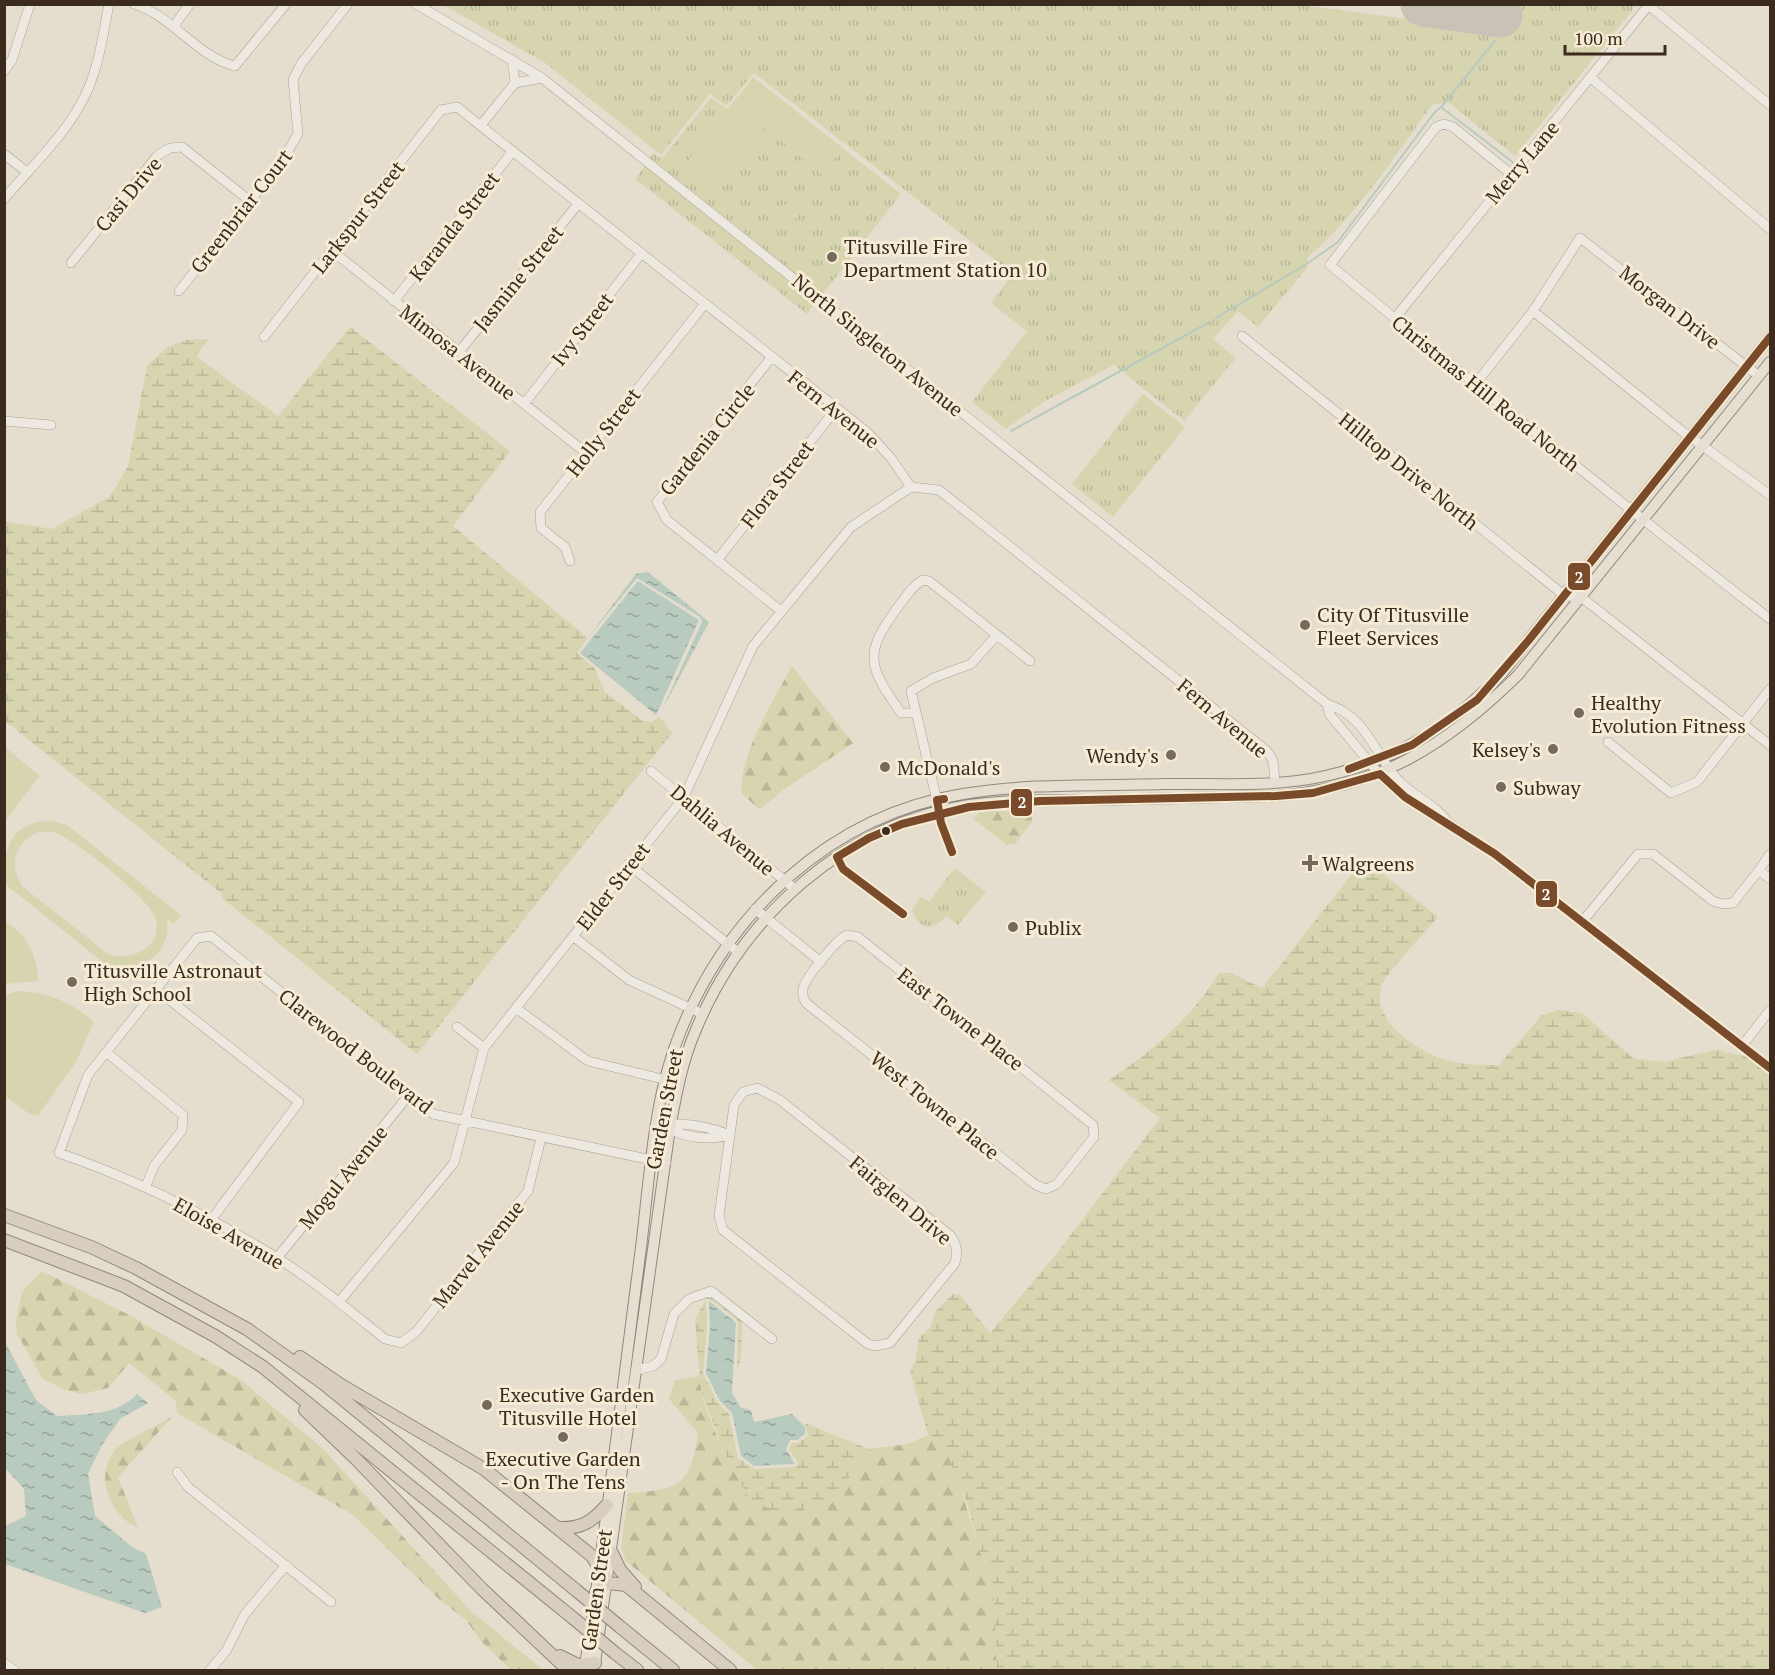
<svg xmlns="http://www.w3.org/2000/svg" width="1775" height="1675" viewBox="0 0 1775 1675" font-family="'PT Serif',serif">
<style>
.grass{fill:url(#grass-tufts)}
.forest{fill:url(#forest-firs)}
.wetland{fill:url(#wetland-marsh)}
.pitch{fill:#d6d5b0;fill-rule:evenodd}
.water{fill:url(#water-ripples)}
.lines{fill:none;stroke-linecap:round;stroke-linejoin:round}
.stream{stroke:#b9cabf;stroke-width:2}
.taxiway{stroke:#c9c3b7;stroke-width:18}
.runway{stroke:#c9c3b7;stroke-width:45}
.minor-casing{stroke:#aaa397;stroke-width:10}
.major-casing{stroke:#90887e;stroke-width:12}
.highway-casing{stroke:#90887e;stroke-width:14}
.minor{stroke:#ede8e0;stroke-width:9}
.major{stroke:#e5ded1;stroke-width:10}
.highway{stroke:#d8cebf;stroke-width:12}
.highway-bridge-casing{stroke:#90887e;stroke-width:14;stroke-linecap:butt}
.highway-bridge{stroke:#d8cebf;stroke-width:12}
.bus-1-casing{stroke:#f6ebd4;stroke-width:12}
.bus-1{stroke:#7a4b2a;stroke-width:8}
.poi-dot{fill:#766a5c;stroke:#f6ebd4;stroke-width:2}
.bus-dot{fill:#3a2b1e;stroke:#f6ebd4;stroke-width:2}
.labels{text-anchor:middle;dominant-baseline:central;stroke-width:6;stroke-linejoin:round;paint-order:stroke}
.street-label{font-size:20px;fill:#3a2b1e;stroke:#f6ebd4}
.poi-label{font-size:20px;fill:#3a2b1e;stroke:#f6ebd4;text-anchor:start}
.line-badge{stroke:#f6ebd4;stroke-width:2}
.badge-label{font-size:16px;text-anchor:middle;font-weight:bold;fill:#fff}
</style>
<defs>
<pattern id="grass-tufts" width="24" height="20" patternUnits="userSpaceOnUse" patternTransform="scale(1.5)"><rect width="24" height="20" fill="#d6d5b0"/><path d="M3 7l-1-3M5 7V3M7 7l1-3M15 17l-1-3M17 17v-4M19 17l1-3" fill="none" stroke="#b8b797"/></pattern>
<pattern id="forest-firs" width="22" height="20" patternUnits="userSpaceOnUse" patternTransform="scale(1.5)"><rect width="22" height="20" fill="#d6d5b0"/><path d="M5 1l3.5 6h-7zM16 11l3.5 6h-7z" fill="#b8b797"/></pattern>
<pattern id="wetland-marsh" width="20" height="14" patternUnits="userSpaceOnUse" patternTransform="scale(1.5)"><rect width="20" height="14" fill="#d6d5b0"/><path d="M1 5h8M5 5V1M11 12h8M15 12V8" fill="none" stroke="#b8b797"/></pattern>
<pattern id="water-ripples" width="26" height="14" patternUnits="userSpaceOnUse" patternTransform="scale(1.5)"><rect width="26" height="14" fill="#b9cabf"/><path d="M2 4q2-2 4 0t4 0M15 11q2-2 4 0t4 0" fill="none" stroke="#97a49b"/></pattern>
</defs>
<rect width="100%" height="100%" fill="#e5dece"/>
<path class="grass" d="M 1301,5 L 1508,32 L 1513,5 L 1633,5 L 1632,11 L 1515,156 L 1448,102 L 1432,105 C 1394,157 1357,215 1308,257 L 1307,268 L 1258,327 L 1238,311 L 1213,339 L 1236,358 L 1184,421 L 1114,365 L 1045,401 L 1006,429 L 972,402 L 1027,331 L 991,303 L 1013,274 L 754,73 L 726,106 L 710,94 L 661,155 L 544,62 L 443,5 Z
M 754,78 L 901,194 L 822,295 L 650,158 L 653,153 L 660,158 L 663,157 L 711,98 L 728,109 Z
M 646,164 L 817,301 L 807,314 L 635,179 Z
M 1143,394 L 1185,427 L 1113,517 L 1072,484 Z
M 955,868 L 986,892 L 958,925 L 946,916 C 932,932 920,930 912,910 L 921,897 L 929,902 Z"/>
<path class="forest" d="M 792,666 L 853,743 L 783,790 L 760,810 L 741,793 C 742,747 771,706 792,666 Z
M 981,811 L 1031,811 L 1032,822 L 1015,844 L 1007,845 L 973,819 Z
M 42,1271 L 131,1316 L 241,1380 L 322,1448 L 471,1611 L 543,1670 L 511,1670 L 481,1641 L 466,1620 L 440,1600 L 353,1515 L 177,1413 L 176,1401 L 129,1363 L 108,1388 L 82,1394 L 65,1390 L 43,1379 L 17,1334 L 16,1321 L 22,1292 Z
M 699,1374 C 704,1418 728,1460 749,1498 L 845,1484 L 869,1449 L 907,1444 L 928,1435 L 944,1445 L 956,1472 L 980,1553 C 1001,1576 995,1639 997,1670 L 757,1670 L 626,1561 L 621,1548 L 628,1493 C 679,1490 690,1487 698,1433 L 669,1399 L 675,1380 L 697,1377 Z
M 172,1417 L 118,1477 L 138,1528 C 111,1516 93,1477 115,1450 C 120,1443 161,1423 172,1417 Z"/>
<path class="wetland" d="M 350,327 L 510,451 L 453,526 L 588,638 L 577,653 L 595,669 L 605,692 L 643,721 L 652,722 L 659,716 L 672,733 L 417,1054 L 222,898 L 221,893 L 5,721 L 4,521 L 52,529 L 110,496 L 128,467 L 147,366 L 167,347 L 186,340 L 209,339 L 196,356 L 278,416 Z
M 1364,859 L 1438,917 C 1428,929 1386,973 1382,985 C 1370,1018 1410,1045 1435,1056 C 1455,1065 1479,1065 1499,1065 L 1541,1016 L 1558,1010 L 1582,1013 L 1633,1058 L 1663,1062 L 1720,1049 L 1724,1052 L 1751,1057 L 1770,1072 L 1770,1670 L 997,1670 L 993,1585 L 986,1560 L 980,1553 L 967,1503 L 944,1446 L 928,1435 L 910,1371 L 915,1362 L 919,1338 L 931,1326 L 935,1312 L 953,1294 L 960,1295 L 990,1333 L 1057,1253 L 1160,1118 L 1109,1080 C 1152,1051 1192,1018 1219,973 L 1231,973 L 1262,988 Z
M 708,1296 L 742,1320 L 741,1357 L 737,1371 L 738,1321 L 710,1299 L 706,1299 L 707,1327 L 703,1373 L 717,1402 L 729,1414 L 738,1458 L 754,1469 L 796,1467 L 798,1463 L 789,1449 L 792,1443 L 798,1443 L 808,1436 L 805,1423 L 869,1449 L 845,1484 L 819,1502 L 794,1511 L 772,1510 L 749,1499 L 724,1452 L 701,1390 L 695,1320 L 707,1297 Z"/>
<path class="pitch" d="M 753,77 L 843,149 L 822,174 L 764,128 L 718,185 L 687,162 Z
M 790,198 L 804,209 L 796,219 L 782,208 Z
M 5,747 L 40,776 L 5,821 Z
M 52,821 L 67,825 L 181,915 L 174,924 L 167,919 C 172,957 137,975 104,963 L 5,884 C 4,849 9,821 52,821 ZM 38,832 C 44,832 51,831 56,833 C 76,841 146,896 154,915 C 167,944 133,963 108,954 L 22,886 C 8,864 15,843 38,832 Z
M 5,922 C 28,935 37,956 38,981 L 5,984 Z
M 18,991 C 47,992 72,1002 94,1022 L 76,1062 L 39,1114 L 31,1115 L 5,1096 L 5,995 Z"/>
<path class="water" d="M 648,572 L 709,622 L 662,710 L 702,622 L 700,617 L 637,578 L 587,639 L 636,574 Z
M 638,581 L 699,620 L 656,715 L 580,653 Z
M 709,1301 L 736,1323 L 732,1393 L 741,1408 L 751,1410 L 754,1422 L 792,1414 L 805,1427 L 805,1434 L 797,1440 L 790,1440 L 786,1449 L 795,1464 L 754,1466 L 741,1456 L 732,1413 L 720,1401 L 706,1373 L 710,1327 Z
M 5,1342 L 36,1400 L 57,1416 C 85,1414 117,1416 137,1394 L 148,1403 L 120,1419 L 102,1445 L 88,1474 L 95,1516 L 132,1547 L 146,1554 L 162,1607 L 145,1613 L 5,1564 L 5,1526 L 26,1516 L 24,1489 L 5,1468 Z"/>
<g class="lines">
<path class="stream" d="M 465,9 L 468,4
M 1442,106 L 1495,41
M 1216,318 L 1308,263 L 1338,242 L 1434,113 L 1441,107 L 1515,164
M 1011,431 L 1208,323"/>
<path class="taxiway" d="M 1500,15 L 1501,4"/>
<path class="runway" d="M 1423,4 L 1500,15"/>
<defs>
<path id="minor" d="M 134,4 C 173,16 197,57 235,66 L 286,4
M 416,4 L 542,78 L 1327,704 C 1368,716 1376,759 1401,783 C 1413,795 1441,809 1447,822
M 1647,4 L 1770,105
M 173,27 L 190,4
M 512,59 L 515,83
M 4,71 L 12,60 L 30,4
M 1591,78 L 1770,229
M 481,125 L 515,83 L 542,78
M 4,154 L 27,172
M 1511,174 L 1453,127 L 1444,124 L 1436,127 L 1330,265 C 1476,385 1621,504 1770,619
M 4,199 C 36,161 78,124 93,76 C 101,54 104,28 109,4
M 331,250 L 586,453
M 71,263 L 158,155 L 170,148 L 182,147 L 250,201
M 179,291 L 282,161 L 298,134 L 293,80 L 301,64 L 348,4
M 394,301 L 513,151
M 1533,311 L 1682,431 L 1770,495
M 1395,318 L 1648,6
M 1242,336 L 1565,596 L 1581,597 L 1770,745
M 264,337 L 441,110 L 457,107 L 867,432 L 891,458 L 911,487 L 939,490 L 1267,751 L 1273,761 L 1275,782
M 459,352 L 578,204
M 771,358 L 657,502 L 667,520 L 781,611
M 1474,386 L 1533,311 L 1580,238 L 1759,376
M 524,404 L 641,254
M 4,421 L 51,425
M 718,559 L 836,409
M 570,561 L 565,547 L 541,528 L 540,512 L 704,305
M 1327,704 L 1330,715 L 1386,782 L 1430,814
M 915,713 L 901,713 C 869,667 862,655 898,607 C 905,598 913,585 923,580 L 929,581 L 1030,661
M 1608,742 L 1671,793 L 1697,782 L 1770,689
M 651,771 L 795,889
M 938,805 L 911,691 L 933,678 L 971,664 L 997,635
M 1442,821 L 1447,822 L 1495,854 L 1770,1068
M 628,864 L 738,952
M 1759,870 L 1770,854
M 755,909 L 821,962
M 1582,922 L 1638,854 L 1653,854 L 1713,901 L 1723,904 L 1733,903 L 1759,870 L 1770,879
M 847,935 L 858,937 L 1093,1125 L 1094,1137 L 1057,1184 L 1046,1189 L 1036,1185 L 806,1003 C 803,998 802,994 803,989 C 805,978 837,939 847,935 Z
M 574,937 L 629,980 L 703,1014
M 157,990 L 299,1102 L 211,1220
M 516,1008 L 588,1061 L 679,1083
M 457,1027 L 484,1048
M 1742,1046 L 1770,1010
M 106,1052 L 183,1115 L 182,1130 L 154,1166 L 146,1186
M 757,1088 L 780,1100 L 951,1236 C 957,1246 958,1252 955,1263 L 890,1343 L 875,1346 L 868,1344 L 723,1230 L 719,1216 L 734,1105 L 743,1092 Z
M 657,1126 C 667,1127 672,1124 681,1124 C 697,1125 715,1129 730,1135
M 670,1128 C 685,1139 713,1140 730,1135
M 541,1138 L 528,1191 L 416,1332 L 401,1343 L 385,1339 C 350,1311 314,1281 276,1257 C 207,1215 135,1179 59,1153 L 88,1075 L 197,938 L 211,936 L 433,1114 L 666,1163
M 277,1258 L 408,1096
M 339,1302 L 454,1163 L 484,1048 L 684,797 L 753,646 L 851,527 L 911,487
M 636,1370 L 653,1366 L 661,1359 L 674,1314 L 689,1299 L 711,1291 L 772,1339
M 177,1472 L 188,1487 L 331,1602
M 4,1663 L 14,1670
M 210,1670 L 226,1651 L 245,1614 L 286,1565"/>
<path id="major" d="M 595,1663 L 670,1128 C 676,1096 682,1062 695,1032 C 742,917 844,824 969,805 C 1010,799 1053,800 1095,800 C 1156,799 1216,797 1276,796 C 1378,788 1446,746 1518,675 L 1770,362
M 584,1670 C 594,1615 600,1559 608,1503 C 619,1417 630,1332 641,1247 C 650,1176 653,1099 680,1033 C 728,912 831,815 963,794 C 1029,783 1097,786 1164,784 C 1217,783 1273,788 1325,776 C 1395,761 1455,724 1503,672 L 1770,337"/>
<path id="highway" d="M 4,1215 L 91,1247 L 136,1268 L 247,1329 L 323,1383 L 577,1591
M 4,1240 L 124,1286 L 215,1336 L 263,1367 L 573,1618
M 300,1357 L 341,1385 L 484,1469 L 592,1556 L 608,1583
M 305,1410 L 356,1459 L 482,1589 L 568,1670
M 558,1528 C 581,1529 592,1522 607,1505
M 612,1553 L 620,1570 L 635,1587
M 596,1592 L 608,1583 L 626,1585 L 730,1670
M 619,1626 L 673,1670
M 615,1653 L 637,1670
M 560,1656 L 578,1665 L 595,1663"/>
</defs>
<use href="#minor" class="minor-casing"/>
<use href="#major" class="major-casing"/>
<use href="#highway" class="highway-casing"/>
<use href="#minor" class="minor"/>
<use href="#major" class="major"/>
<use href="#highway" class="highway"/>
<defs>
<path id="highway-bridge" d="M 577,1591 L 619,1626
M 573,1618 L 615,1653"/>
</defs>
<use href="#highway-bridge" class="highway-bridge-casing"/>
<use href="#highway-bridge" class="highway-bridge"/>
<defs>
<path id="bus-1" d="M 1349,769 L 1412,745 L 1477,700 L 1528,641 L 1770,337
M 944,799 L 937,800 L 941,823 L 952,852
M 903,914 L 843,869 L 837,857 L 869,838 L 902,824 L 969,807 L 1040,801 L 1276,796 L 1313,793 L 1380,774 L 1405,797 L 1495,854 L 1770,1068"/>
</defs>
<use href="#bus-1" class="bus-1-casing"/>
<use href="#bus-1" class="bus-1"/>
</g>
<g class="poi-dot">
<circle cx="832" cy="257" r="6"/>
<circle cx="1305" cy="625" r="6"/>
<circle cx="1579" cy="713" r="6"/>
<circle cx="1553" cy="749" r="6"/>
<circle cx="1171" cy="755" r="6"/>
<circle cx="885" cy="767" r="6"/>
<circle cx="1501" cy="787" r="6"/>
<path d="M1307 854h6v6h6v6h-6v6h-6v-6h-6v-6h6z"/>
<circle cx="1013" cy="927" r="6"/>
<circle cx="72" cy="982" r="6"/>
<circle cx="487" cy="1405" r="6"/>
<circle cx="563" cy="1437" r="6"/>
</g>
<circle class="bus-dot" cx="886" cy="831" r="5"/>
<g class="labels">
<g class="street-label">
<text transform="translate(1522 162) rotate(-50)">Merry Lane</text>
<text transform="translate(128 194) rotate(-50)">Casi Drive</text>
<text transform="translate(241 211) rotate(-52)">Greenbriar Court</text>
<text transform="translate(358 217) rotate(-52)">Larkspur Street</text>
<text transform="translate(454 226) rotate(-52)">Karanda Street</text>
<text transform="translate(518 278) rotate(-51)">Jasmine Street</text>
<text transform="translate(1670 307) rotate(38)">Morgan Drive</text>
<text transform="translate(582 329) rotate(-52)">Ivy Street</text>
<text transform="translate(878 345) rotate(39)">North Singleton Avenue</text>
<text transform="translate(458 352) rotate(38)">Mimosa Avenue</text>
<text transform="translate(1486 393) rotate(39)">Christmas Hill Road North</text>
<text transform="translate(834 409) rotate(39)">Fern Avenue</text>
<text transform="translate(603 432) rotate(-52)">Holly Street</text>
<text transform="translate(707 439) rotate(-51)">Gardenia Circle</text>
<text transform="translate(1409 471) rotate(39)">Hilltop Drive North</text>
<text transform="translate(777 484) rotate(-52)">Flora Street</text>
<text transform="translate(1223 718) rotate(40)">Fern Avenue</text>
<text transform="translate(723 830) rotate(40)">Dahlia Avenue</text>
<text transform="translate(613 886) rotate(-52)">Elder Street</text>
<text transform="translate(961 1019) rotate(38)">East Towne Place</text>
<text transform="translate(356 1051) rotate(38)">Clarewood Boulevard</text>
<text transform="translate(935 1105) rotate(39)">West Towne Place</text>
<text transform="translate(664 1109) rotate(-79)">Garden Street</text>
<text transform="translate(343 1177) rotate(-51)">Mogul Avenue</text>
<text transform="translate(901 1200) rotate(40)">Fairglen Drive</text>
<text transform="translate(229 1233) rotate(30)">Eloise Avenue</text>
<text transform="translate(478 1254) rotate(-51)">Marvel Avenue</text>
<text transform="translate(596 1590) rotate(-82)">Garden Street</text>
</g>
<g class="poi-label">
<text x="844" y="246">Titusville Fire<tspan x="844" dy="23">Department Station 10</tspan></text>
<text x="1317" y="614">City Of Titusville<tspan x="1317" dy="23">Fleet Services</tspan></text>
<text x="1591" y="702">Healthy<tspan x="1591" dy="23">Evolution Fitness</tspan></text>
<text x="1541" y="749" text-anchor="end">Kelsey's</text>
<text x="1159" y="755" text-anchor="end">Wendy's</text>
<text x="897" y="767">McDonald's</text>
<text x="1513" y="787">Subway</text>
<text x="1322" y="863">Walgreens</text>
<text x="1025" y="927">Publix</text>
<text x="84" y="970">Titusville Astronaut<tspan x="84" dy="23">High School</tspan></text>
<text x="499" y="1394">Executive Garden<tspan x="499" dy="23">Titusville Hotel</tspan></text>
<text x="563" y="1458" text-anchor="middle">Executive Garden<tspan x="563" dy="23">- On The Tens</tspan></text>
</g>
</g>
<g class="line-badge">
<rect x="1567" y="562" width="24" height="29" rx="6" fill="#7a4b2a"/>
<rect x="1010" y="788" width="23" height="29" rx="6" fill="#7a4b2a"/>
<rect x="1535" y="880" width="23" height="28" rx="6" fill="#7a4b2a"/>
</g>
<g class="badge-label">
<text x="1579" y="583">2</text>
<text x="1022" y="808">2</text>
<text x="1546" y="900">2</text>
</g>
<rect width="1775" height="1675" fill="none" stroke="#3a2b1e" stroke-width="12"/>
<path d="M1565 45v9h100v-9" fill="none" stroke="#3a2b1e" stroke-width="3"/>
<text x="1574" y="45" font-size="18" fill="#3a2b1e" stroke="#f6ebd4" stroke-width="4.5" paint-order="stroke">100 m</text>
</svg>
